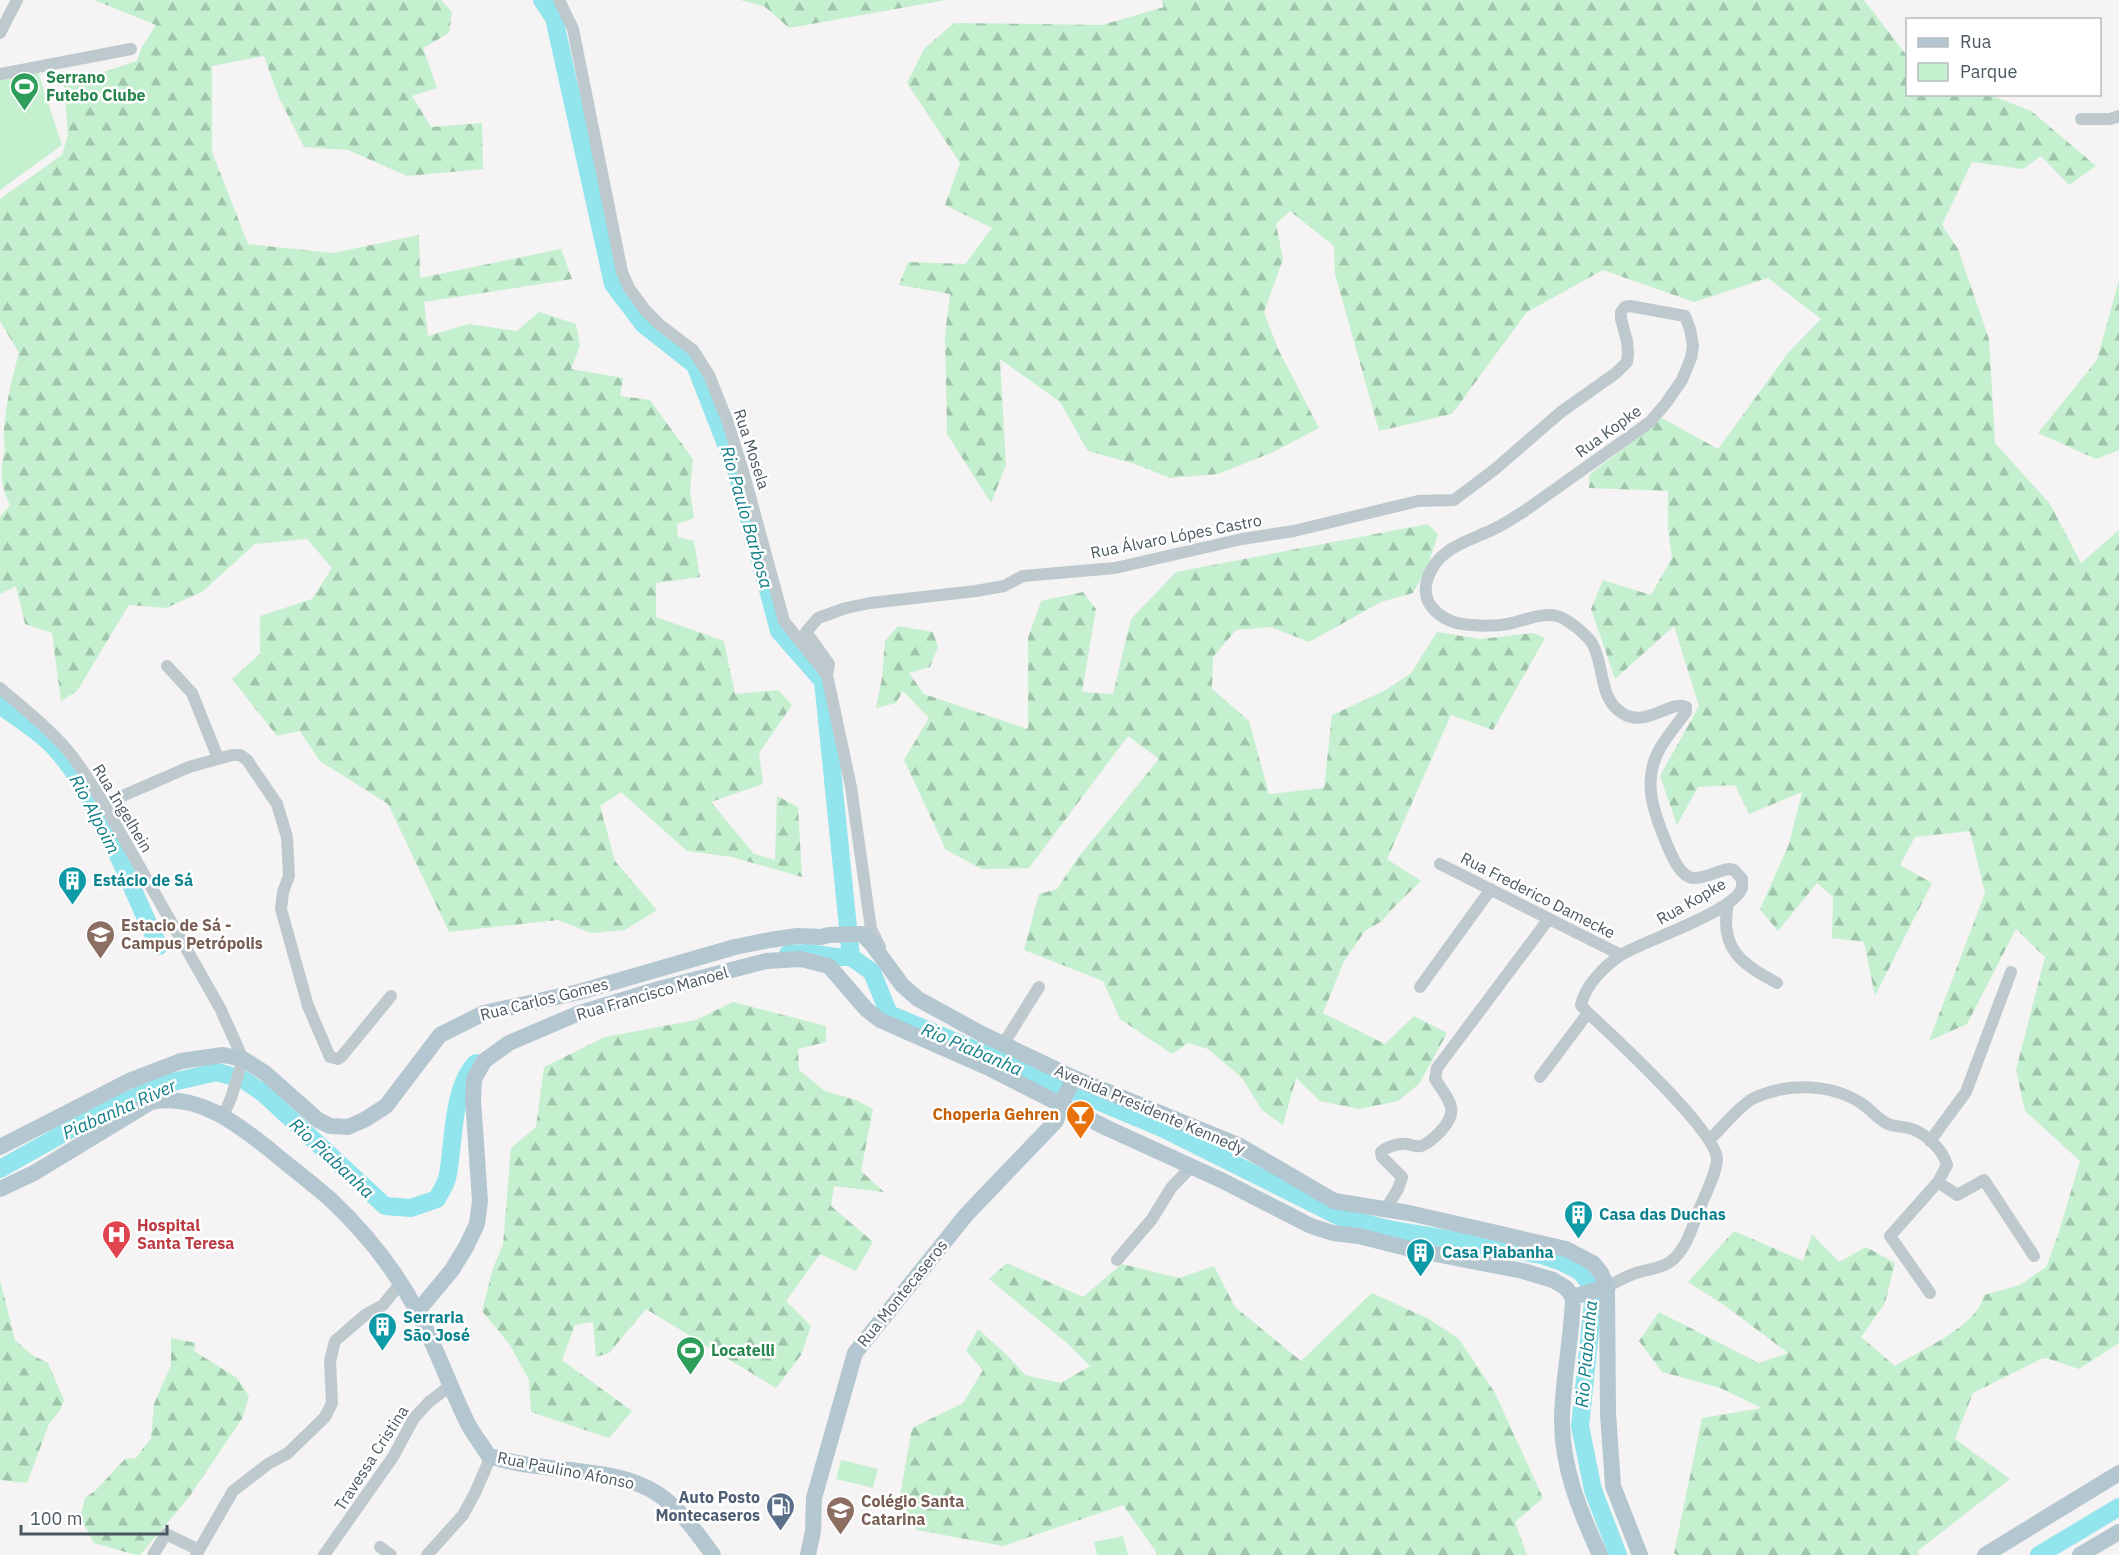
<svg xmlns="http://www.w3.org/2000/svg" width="2119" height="1555" viewBox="0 0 2119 1555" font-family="'IBM Plex Sans',sans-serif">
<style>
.forest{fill:url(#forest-firs)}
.park{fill:#c4f0cf}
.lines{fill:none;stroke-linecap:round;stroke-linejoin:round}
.river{stroke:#92e5ec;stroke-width:18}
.minor{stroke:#bec9ce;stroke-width:12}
.major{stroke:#b4c6d0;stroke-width:16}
.labels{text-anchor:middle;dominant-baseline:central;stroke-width:5;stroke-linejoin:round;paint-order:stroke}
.leisure-label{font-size:16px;font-weight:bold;fill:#27864d;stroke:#fff;text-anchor:start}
.street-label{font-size:16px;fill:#4a5960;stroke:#fff}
.culture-label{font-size:16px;font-weight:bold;fill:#0d838f;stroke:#fff;text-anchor:start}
.education-label{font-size:16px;font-weight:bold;fill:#785e54;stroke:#fff;text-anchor:start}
.food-label{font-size:16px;font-weight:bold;fill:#c56008;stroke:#fff;text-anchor:end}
.health-label{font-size:16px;font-weight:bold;fill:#be3a42;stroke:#fff;text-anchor:start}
.service-label{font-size:16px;font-weight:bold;fill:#4e5e75;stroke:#fff;text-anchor:end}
.water-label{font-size:18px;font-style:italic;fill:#107e88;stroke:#fff}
</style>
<defs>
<pattern id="forest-firs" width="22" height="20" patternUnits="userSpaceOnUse" patternTransform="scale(1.5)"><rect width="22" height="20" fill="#c4f0cf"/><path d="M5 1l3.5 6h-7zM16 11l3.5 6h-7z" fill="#a1c5ab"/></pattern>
</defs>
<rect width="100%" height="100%" fill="#f5f3f3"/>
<path class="forest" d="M 94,0 L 441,0 L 452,12 L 449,33 L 423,48 L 437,88 L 412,96 L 431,127 L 482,123 L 483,169 L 407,176 L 348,150 L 304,147 L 279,98 L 264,56 L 212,66 L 212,152 L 248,244 L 333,253 L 419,235 L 420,278 L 561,249 L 572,279 L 424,302 L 428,336 L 469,324 L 517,331 L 539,312 L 576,324 L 580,346 L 571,369 L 623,378 L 620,396 L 650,400 L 693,459 L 690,491 L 694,518 L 677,524 L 678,537 L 694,541 L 700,577 L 656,583 L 656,617 L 724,641 L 735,694 L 778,690 L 792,705 L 759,753 L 763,784 L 711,802 L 754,854 L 775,860 L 777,796 L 798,807 L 802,877 L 732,857 L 687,851 L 621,792 L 600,806 L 615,861 L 657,910 L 625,930 L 591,933 L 558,920 L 449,932 L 388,804 L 320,761 L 300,731 L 277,736 L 232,679 L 260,654 L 260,616 L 312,599 L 332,568 L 307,539 L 255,544 L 202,592 L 166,608 L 129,605 L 77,691 L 61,701 L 52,633 L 25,624 L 16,586 L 0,594 L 0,517 L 10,505 C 0,484 0,471 5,449 C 0,427 12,377 19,353 L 0,321 L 0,199 L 62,155 L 68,134 L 64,85 L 137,61 L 142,47 L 156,25 Z
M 740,0 L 946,0 L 789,28 L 764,6 Z
M 1162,0 L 1864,0 L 1907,56 L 1908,94 L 1990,95 L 2031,111 L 2096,166 L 2069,185 L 2041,156 L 2023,169 L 1972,162 L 1942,225 L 1958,249 L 1989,339 L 1995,443 L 2050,504 L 2081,563 L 2119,530 L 2119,1343 L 2079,1369 L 2046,1358 L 2041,1359 L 1973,1393 L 1955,1439 L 2010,1479 L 1924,1546 L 1918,1551 L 1919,1555 L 1677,1555 L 1674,1553 L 1702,1418 L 1762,1408 L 1720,1388 L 1662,1372 L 1639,1341 L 1659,1312 L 1759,1363 L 1788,1353 L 1724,1305 L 1688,1282 L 1734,1231 L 1803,1261 L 1812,1234 L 1839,1262 L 1866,1247 L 1895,1263 L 1885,1303 L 1861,1337 L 1895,1366 C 1921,1350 1979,1325 1984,1295 L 2020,1285 L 2046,1267 L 2058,1235 L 2080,1161 L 2025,1111 L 2016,1070 L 2045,957 L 2016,929 L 1967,1024 L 1929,1041 L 1985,893 L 1970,831 L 1915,837 L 1900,865 L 1932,883 L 1875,996 L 1864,942 L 1832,938 L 1833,897 L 1817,883 L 1778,931 L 1760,909 L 1789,844 L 1802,792 L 1749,814 L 1735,785 L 1698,787 L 1677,825 L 1660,776 L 1699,706 L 1674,626 L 1615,679 L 1591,609 L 1603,580 L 1651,595 L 1672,558 L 1668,527 L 1668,491 L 1589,488 L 1589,475 L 1654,425 L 1660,417 L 1718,449 L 1788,353 L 1821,319 L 1768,278 L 1694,302 L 1603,270 L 1527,312 L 1452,414 L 1379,431 L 1335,274 L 1334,246 L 1290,211 L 1276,224 L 1283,259 L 1264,312 L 1278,349 L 1319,428 L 1273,452 L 1218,474 L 1170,478 L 1135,464 L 1088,451 L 1060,402 L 1000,359 L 1006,465 L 991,503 L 947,434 L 945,335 L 950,294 L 899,285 L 908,262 L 965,264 L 992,228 L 945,205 L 960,163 L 907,83 L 924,49 L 954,23 L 1102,25 L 1164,7 Z
M 2119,280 L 2119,450 L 2096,459 L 2038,433 L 2097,360 Z
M 1428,524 L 1438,534 L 1427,568 L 1413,593 L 1381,602 L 1309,642 L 1271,627 L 1236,630 L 1213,657 L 1212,689 L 1249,721 L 1269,794 L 1324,788 L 1332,715 L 1386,690 L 1411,673 L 1437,632 L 1481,639 L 1533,633 L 1545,638 L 1493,730 L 1451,715 L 1387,859 L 1421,881 L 1391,910 L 1382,921 L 1365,931 L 1344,961 L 1323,1013 L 1385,1044 L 1414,1016 L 1447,1033 L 1419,1084 L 1398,1101 L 1359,1109 L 1320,1101 L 1296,1078 L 1283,1125 L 1262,1110 L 1242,1078 L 1208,1049 L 1188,1043 L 1172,1054 L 1120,1019 L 1103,981 L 1024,950 L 1039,894 L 1057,889 L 1077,859 L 1159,759 L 1128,736 L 1029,868 L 982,869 L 946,850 L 904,760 L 929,718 L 903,691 L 896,703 L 876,708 L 882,678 L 885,641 L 898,626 L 933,632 L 938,647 L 930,667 L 909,673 L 924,694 L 1028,729 L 1028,638 L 1041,601 L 1083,592 L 1096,609 L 1082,692 L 1113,694 L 1131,619 L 1176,572 Z
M 733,1002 L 826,1026 L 826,1042 L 798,1049 L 799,1070 L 825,1091 L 856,1100 L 873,1109 L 861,1171 L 884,1192 L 834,1186 L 831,1206 L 873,1242 L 856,1271 L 820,1254 L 786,1301 L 811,1326 L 801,1355 L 776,1388 L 646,1309 L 609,1353 L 596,1357 L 593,1322 L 575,1325 L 562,1360 L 632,1411 L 609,1438 L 531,1412 L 529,1380 L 510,1345 L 482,1311 L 493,1268 L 503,1245 L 511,1148 L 536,1127 L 544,1067 L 605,1037 L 696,1020 Z
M 1007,1263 L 1083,1297 L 1122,1264 L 1179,1278 L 1214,1266 L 1235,1307 L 1301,1361 L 1372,1293 L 1429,1319 L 1459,1339 L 1495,1393 L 1543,1498 L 1515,1522 L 1527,1555 L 1156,1555 L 1156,1552 L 1123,1505 L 1003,1546 L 917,1530 L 900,1496 L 912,1428 L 963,1403 L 983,1370 L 966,1351 L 978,1329 L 1006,1354 L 1025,1375 L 1061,1383 L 1090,1366 L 1067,1343 L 989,1279 Z
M 0,1280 L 15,1340 L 32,1355 L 48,1363 L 64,1400 L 60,1410 L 49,1424 L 27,1483 L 0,1480 Z
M 171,1338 L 196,1343 L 194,1351 L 237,1378 L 249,1396 L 243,1417 L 189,1497 L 140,1555 L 136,1555 L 94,1543 L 80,1517 L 85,1498 L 96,1490 L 125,1459 L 136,1458 L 151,1438 L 154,1404 L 171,1365 Z"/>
<path class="park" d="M 37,69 L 62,145 L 0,190 L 0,76 Z
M 841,1460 L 878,1469 L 873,1488 L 836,1479 Z
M 1123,1536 L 1128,1555 L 1097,1555 L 1094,1542 Z"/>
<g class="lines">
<path class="river" d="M 542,0 L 554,18 L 613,284 L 644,325 L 695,365 L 736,470 L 779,631 L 823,681 L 851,957
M 0,705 C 17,718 40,732 54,747 C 101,798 128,885 159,946
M 788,954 L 808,953 L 836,957 L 851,957 L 872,972 L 889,1014 L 1162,1128 L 1340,1217 L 1388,1229 L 1541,1255 L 1562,1262 L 1581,1272 L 1590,1284 L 1593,1303 L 1580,1426 L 1593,1490 L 1618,1555
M 0,1169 L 96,1115 L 164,1084 L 217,1072 L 244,1080 L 263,1093 L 385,1206 L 411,1208 L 437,1199 C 441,1191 447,1183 448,1174 C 454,1142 452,1087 476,1063
M 2039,1555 L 2119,1507"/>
<path class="minor" d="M 559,0 L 573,29 L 622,272 L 629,288 L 645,310 L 660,325 L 693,350 L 709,375 L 727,420 L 743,471 L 784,621 L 827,675 L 851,787 L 871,929 L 880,947
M 0,33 L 17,0
M 0,74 L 131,49
M 2081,119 L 2110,119 L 2119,116
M 167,666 L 192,693 L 218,758
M 827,675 L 829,664 L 806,632 L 818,618 L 846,608 L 870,603 L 976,591 L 1004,586 L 1023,576 L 1115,568 L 1242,539 L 1294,531 L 1418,501 L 1454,500 L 1494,470 L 1561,412 L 1616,373 L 1627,362 L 1628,354 L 1627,341 L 1621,319 L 1621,312 L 1625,307 L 1630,306 L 1685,316 L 1690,329 L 1693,346 L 1691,358 L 1682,380 L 1666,403 L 1650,422 L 1523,512 C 1513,518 1503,525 1492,530 C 1466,542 1439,548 1428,577 C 1425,586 1424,594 1429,603 C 1439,619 1454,624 1471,625 C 1483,626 1497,626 1508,624 C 1523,621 1542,612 1557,616 C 1565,618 1570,623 1576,627 C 1582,632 1589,638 1592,643 C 1605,665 1598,698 1622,713 C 1646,729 1671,699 1686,707 L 1686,712 C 1678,723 1669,734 1662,745 C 1640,779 1654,814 1668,847 C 1673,858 1680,876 1693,878 C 1705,879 1718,870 1729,869 L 1734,870 L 1742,879 C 1742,880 1742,886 1742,888 C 1734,912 1643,941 1621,955 C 1604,966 1585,986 1581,1005 L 1588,1013 C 1612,1035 1716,1131 1717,1159 C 1717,1172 1704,1197 1699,1210 C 1692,1228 1686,1250 1670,1262 C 1659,1269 1648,1269 1636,1273 C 1626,1276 1616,1282 1607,1287
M 0,688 C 23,708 49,728 69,752 C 82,768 93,787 104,804 L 220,1008 L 243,1059 L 231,1098 L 223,1116
M 104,804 L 189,767 L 232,755 L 240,755 L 247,760 L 277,804 L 287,837 L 289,876 L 283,892 L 281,909 L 308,1006 L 330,1057 L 338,1059 L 342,1056 L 391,996
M 1440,864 L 1621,955
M 1728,903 C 1719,948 1740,963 1777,983
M 1420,987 L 1491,889
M 1004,1043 L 1039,987
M 1540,1077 L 1588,1013
M 1710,1139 C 1722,1128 1740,1105 1754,1098 C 1786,1083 1830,1083 1861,1103 C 1870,1109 1877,1118 1886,1123 C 1893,1127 1901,1126 1909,1128 C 1924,1132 1943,1149 1947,1165 L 1938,1182 L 1890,1236 L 1930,1293
M 1930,1141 L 1966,1092 L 2011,972
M 1938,1182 L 1957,1195 L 1984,1180 L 2034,1256
M 1385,1210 L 1398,1189 L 1402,1177 L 1382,1157 L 1381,1152 C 1386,1147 1399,1143 1407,1144 C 1412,1145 1415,1147 1421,1146 C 1428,1144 1435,1137 1440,1132 C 1461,1110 1449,1101 1435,1079 L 1437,1068 L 1548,920
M 1117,1260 L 1152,1219 L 1171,1188 L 1191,1167
M 380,1547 L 391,1555
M 153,1555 L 166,1534 L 199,1550
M 196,1555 L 233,1491 L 268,1464 L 288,1453 L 325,1417 L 332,1403 L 330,1361 L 335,1341 L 365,1315 L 383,1305 L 400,1284
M 324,1555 L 393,1457 L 414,1418 L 429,1402 L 451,1385
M 427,1555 L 463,1515 L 475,1493 L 491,1456"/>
<path class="major" d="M 0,1147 L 129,1081 L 181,1061 L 223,1055 L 243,1059 L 265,1073 L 318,1120 L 330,1126 L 348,1127 L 364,1120 L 386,1106 L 440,1035 L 484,1013 L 579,992 L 735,947 L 770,940 L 797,936 L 821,937 L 829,935 L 862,934 L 872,944 L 902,985 L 918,999 L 982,1034 L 1074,1078 L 1240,1146 L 1334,1201 L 1409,1213 L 1566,1249 L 1593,1263 L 1601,1273 L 1607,1287 L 1608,1413 L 1613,1486 L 1640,1555
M 0,1189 L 34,1173 L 151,1102 C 197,1093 235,1122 269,1149 C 290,1167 312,1183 332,1201 C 366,1233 396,1271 418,1313 C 437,1349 450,1388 468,1424 C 474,1435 482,1445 488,1455 C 508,1463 531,1465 551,1468 C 586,1472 628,1474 658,1494 C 679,1508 698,1534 713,1555
M 1573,1297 L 1607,1287
M 417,1312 L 452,1270 L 466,1247 L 477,1224 L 480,1201 L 473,1099 L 474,1079 L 484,1061 L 509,1043 L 577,1014 L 659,989 L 766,961 L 801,959 L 829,966 L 866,1009 L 880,1020 L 991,1069 L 1107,1128 L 1221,1180 L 1311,1226 L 1333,1233 L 1359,1236 L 1410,1249 L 1523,1271 L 1553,1280 L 1566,1288 L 1573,1297 C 1572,1337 1563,1377 1562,1417 C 1561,1466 1580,1512 1600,1555
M 808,1555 L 813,1531 L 814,1498 L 855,1353 L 966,1215 L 1056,1121 L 1061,1104 L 1074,1078
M 1985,1555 L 2119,1473
M 2080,1555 L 2119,1532"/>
</g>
<defs>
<symbol id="stadium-pin" viewBox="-11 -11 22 30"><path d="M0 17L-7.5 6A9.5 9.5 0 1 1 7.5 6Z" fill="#2e9e5b" stroke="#fff"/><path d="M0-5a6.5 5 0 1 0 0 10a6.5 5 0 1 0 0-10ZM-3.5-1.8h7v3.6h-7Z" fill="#fff"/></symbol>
<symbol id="building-pin" viewBox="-11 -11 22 30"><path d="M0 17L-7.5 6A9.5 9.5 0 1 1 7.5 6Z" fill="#0f9aa8" stroke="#fff"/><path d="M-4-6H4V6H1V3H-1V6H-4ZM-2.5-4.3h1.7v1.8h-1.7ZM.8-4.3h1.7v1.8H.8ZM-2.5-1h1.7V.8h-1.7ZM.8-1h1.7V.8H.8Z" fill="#fff"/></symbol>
<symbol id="university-pin" viewBox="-11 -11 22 30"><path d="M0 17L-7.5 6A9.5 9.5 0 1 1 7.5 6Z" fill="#8d6e63" stroke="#fff"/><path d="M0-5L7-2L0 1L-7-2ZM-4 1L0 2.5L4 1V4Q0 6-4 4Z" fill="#fff"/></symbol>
<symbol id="bar-pin" viewBox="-11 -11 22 30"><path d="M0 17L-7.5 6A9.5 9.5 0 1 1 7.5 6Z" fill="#e8710a" stroke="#fff"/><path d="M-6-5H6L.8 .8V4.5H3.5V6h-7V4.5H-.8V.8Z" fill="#fff"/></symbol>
<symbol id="hospital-pin" viewBox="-11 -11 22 30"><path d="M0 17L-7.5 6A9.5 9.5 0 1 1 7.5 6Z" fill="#e0444e" stroke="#fff"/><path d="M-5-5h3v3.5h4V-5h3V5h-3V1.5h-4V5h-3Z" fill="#fff"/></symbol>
<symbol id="fuel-pin" viewBox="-11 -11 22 30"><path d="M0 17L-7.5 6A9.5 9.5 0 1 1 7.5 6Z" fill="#5c6f8a" stroke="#fff"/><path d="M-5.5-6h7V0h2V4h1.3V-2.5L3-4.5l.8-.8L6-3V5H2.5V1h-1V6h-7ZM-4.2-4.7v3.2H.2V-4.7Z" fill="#fff"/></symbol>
<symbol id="school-pin" viewBox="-11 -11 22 30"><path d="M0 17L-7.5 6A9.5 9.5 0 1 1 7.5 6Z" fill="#8d6e63" stroke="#fff"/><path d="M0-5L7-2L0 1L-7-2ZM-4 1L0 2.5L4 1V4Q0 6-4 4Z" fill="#fff"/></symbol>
</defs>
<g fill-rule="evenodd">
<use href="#stadium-pin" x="8" y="70" width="33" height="45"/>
<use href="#building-pin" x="56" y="864" width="33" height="45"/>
<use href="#university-pin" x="84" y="918" width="33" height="45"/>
<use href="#bar-pin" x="1064" y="1098" width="33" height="45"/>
<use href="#building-pin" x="1562" y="1198" width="33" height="45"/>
<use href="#hospital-pin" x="100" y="1218" width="33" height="45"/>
<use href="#building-pin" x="1404" y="1236" width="33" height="45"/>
<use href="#building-pin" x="366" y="1310" width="33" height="45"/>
<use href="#stadium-pin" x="674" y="1334" width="33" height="45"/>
<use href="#fuel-pin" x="764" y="1490" width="33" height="45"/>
<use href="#school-pin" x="824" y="1494" width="33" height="45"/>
</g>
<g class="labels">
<g class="leisure-label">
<text x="46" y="77">Serrano<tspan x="46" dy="18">Futebo Clube</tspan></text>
<text x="711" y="1350">Locatelli</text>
</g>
<g class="street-label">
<text transform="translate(1608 431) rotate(-36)">Rua Kopke</text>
<text transform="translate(752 449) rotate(72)">Rua Mosela</text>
<text transform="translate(1176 536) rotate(-11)">Rua Álvaro Lópes Castro</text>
<text transform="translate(123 808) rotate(59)">Rua Ingelhein</text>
<text transform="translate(1538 895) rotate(27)">Rua Frederico Damecke</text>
<text transform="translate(1691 901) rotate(-30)">Rua Kopke</text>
<text transform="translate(652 993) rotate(-16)">Rua Francisco Manoel</text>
<text transform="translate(544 999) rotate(-14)">Rua Carlos Gomes</text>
<text transform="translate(1150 1109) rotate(23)">Avenida Presidente Kennedy</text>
<text transform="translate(902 1293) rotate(-51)">Rua Montecaseros</text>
<text transform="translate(371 1458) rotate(-57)">Travessa Cristina</text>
<text transform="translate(566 1470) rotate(11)">Rua Paulino Afonso</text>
</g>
<g class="culture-label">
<text x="93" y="880">Estácio de Sá</text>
<text x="1599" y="1214">Casa das Duchas</text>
<text x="1442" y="1252">Casa Piabanha</text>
<text x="403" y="1317">Serraria<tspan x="403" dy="18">São José</tspan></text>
</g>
<g class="education-label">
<text x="121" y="925">Estacio de Sá -<tspan x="121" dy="18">Campus Petrópolis</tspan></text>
<text x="861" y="1501">Colégio Santa<tspan x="861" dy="18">Catarina</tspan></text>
</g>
<g class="food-label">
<text x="1059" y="1114">Choperia Gehren</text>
</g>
<g class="health-label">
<text x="137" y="1225">Hospital<tspan x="137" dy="18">Santa Teresa</tspan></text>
</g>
<g class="service-label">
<text x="760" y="1497">Auto Posto<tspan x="760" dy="18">Montecaseros</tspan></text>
</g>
<g class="water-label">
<text transform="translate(747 517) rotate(74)">Rio Paulo Barbosa</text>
<text transform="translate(95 814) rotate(62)">Rio Alpoim</text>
<text transform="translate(972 1049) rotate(23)">Rio Piabanha</text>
<text transform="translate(119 1109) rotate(-24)">Piabanha River</text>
<text transform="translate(332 1158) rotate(43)">Rio Piabanha</text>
<text transform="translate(1586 1354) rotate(-85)">Rio Piabanha</text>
</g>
</g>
<rect x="1906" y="18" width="195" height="78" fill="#ffffff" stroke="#b7bdbf" stroke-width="1.5"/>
<rect x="1918" y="38" width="30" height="9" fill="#b4c6d0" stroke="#b7bdbf" stroke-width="1.5"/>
<text x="1960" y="48" font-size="18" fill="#4a5960">Rua</text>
<rect x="1918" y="63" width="30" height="18" fill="#c4f0cf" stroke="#b7bdbf" stroke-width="1.5"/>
<text x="1960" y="78" font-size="18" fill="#4a5960">Parque</text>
<path d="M21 1525v9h146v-9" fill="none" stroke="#4a5960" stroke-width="3"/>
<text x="30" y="1525" font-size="18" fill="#4a5960" stroke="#ffffff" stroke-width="4.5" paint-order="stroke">100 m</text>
</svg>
